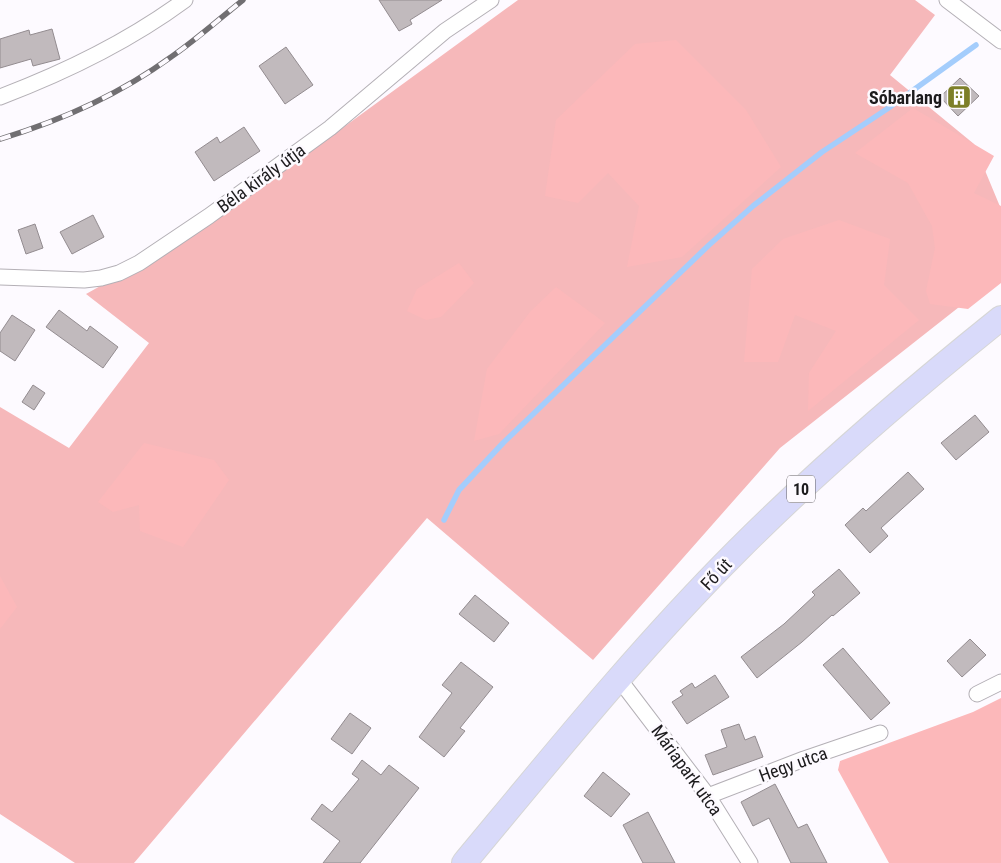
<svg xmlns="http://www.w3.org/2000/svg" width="1001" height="863" viewBox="0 0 1001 863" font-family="'Roboto Condensed',sans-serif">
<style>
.green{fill:#f6b8ba}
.forest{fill:#fcb8ba}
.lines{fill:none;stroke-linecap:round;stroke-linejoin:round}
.stream{stroke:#a4cdfc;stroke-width:5.5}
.building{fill:#c1babd;stroke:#938c90}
.street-casing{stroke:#b4b0b6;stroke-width:17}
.primary-casing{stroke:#d6d6d6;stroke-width:26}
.street{stroke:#fff;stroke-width:15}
.primary{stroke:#d9dafa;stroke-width:24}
.rail-casing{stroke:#716f72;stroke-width:5.5}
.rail{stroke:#fdfaff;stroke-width:4;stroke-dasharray:11;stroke-linecap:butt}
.labels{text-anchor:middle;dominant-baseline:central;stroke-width:5;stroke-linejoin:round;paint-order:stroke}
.shield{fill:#fdfaff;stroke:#605e61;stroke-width:1}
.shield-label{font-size:16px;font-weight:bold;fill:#1c1b1d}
.poi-label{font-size:18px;font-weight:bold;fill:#1c1b1d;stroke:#fdfaff;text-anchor:end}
.street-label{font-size:18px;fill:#1c1b1d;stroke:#fdfaff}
</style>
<rect width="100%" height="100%" fill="#fdfaff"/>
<path class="green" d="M 518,0 L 915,0 L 935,15 L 890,75 L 974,144 L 1001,209 L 1001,274 L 780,448 L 593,660 L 427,518 L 134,863 L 75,863 L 0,814 L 0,407 L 69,448 L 149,343 L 86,294 L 208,226 Z"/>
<path class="forest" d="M 676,40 L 746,110 L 781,167 L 682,257 L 627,267 L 639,206 L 608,173 L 578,203 L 545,196 L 556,120 L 635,44 Z
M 913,108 L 994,156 L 974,193 L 1001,206 L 1001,283 L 968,309 L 930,304 L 926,291 L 935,248 L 932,226 L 908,183 L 855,153 Z
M 839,220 L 890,239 L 884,285 L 919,320 L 808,411 L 809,373 L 836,331 L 795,315 L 778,362 L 744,362 L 752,269 L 783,239 Z
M 459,263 L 474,283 L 441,317 L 426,320 L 407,311 L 417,289 Z
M 556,287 L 605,323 L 499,434 L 474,441 L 487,369 L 530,312 Z
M 144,443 L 214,460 L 229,480 L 183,547 L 140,531 L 139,505 L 113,512 L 98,502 Z
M 0,576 L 17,607 L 0,629 Z
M 1001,698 L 1001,863 L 889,863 L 838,770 L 840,761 L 973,712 Z"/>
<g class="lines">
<path class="stream" d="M 444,520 L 459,490 L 503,443 L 709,245 L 753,206 L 822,152 L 887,109 L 976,45"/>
</g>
<path class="building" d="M 379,0 L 442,0 L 410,20 L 412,24 L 399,31 Z
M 52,29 L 60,59 L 33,66 L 31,59 L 0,68 L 0,39 L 29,30 L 30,35 Z
M 286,47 L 313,85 L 285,104 L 259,66 Z
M 960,78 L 979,96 L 958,116 L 940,97 Z
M 244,127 L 260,151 L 214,181 L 195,152 L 217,137 L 220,143 Z
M 93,215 L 104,237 L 72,254 L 60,232 Z
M 35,224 L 43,248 L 26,254 L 18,230 Z
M 59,310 L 87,331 L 90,326 L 118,347 L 103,368 L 46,327 Z
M 12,315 L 35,330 L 15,361 L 0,351 L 0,333 Z
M 33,385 L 45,393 L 34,410 L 22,402 Z
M 975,415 L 989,432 L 956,460 L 941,443 Z
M 908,472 L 924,489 L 881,528 L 888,536 L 870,553 L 845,525 L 863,508 L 866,511 Z
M 839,569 L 860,593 L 833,616 L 832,615 L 802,642 L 757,678 L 741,657 L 784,624 L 815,595 L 812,592 Z
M 475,595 L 509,623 L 494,642 L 459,614 Z
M 970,639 L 986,655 L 962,677 L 947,661 Z
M 843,648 L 890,703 L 871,720 L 823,665 Z
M 461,662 L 493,687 L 460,728 L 465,731 L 444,757 L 419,737 L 452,693 L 442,685 Z
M 715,675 L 729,697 L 687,724 L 672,702 L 683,695 L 680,691 L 692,683 L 695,688 Z
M 350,713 L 371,728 L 352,754 L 331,739 Z
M 739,724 L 745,740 L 755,736 L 763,757 L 713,775 L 705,755 L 727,747 L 721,730 Z
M 362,760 L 381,775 L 389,765 L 419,788 L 360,863 L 323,863 L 340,841 L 311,819 L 322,804 L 332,812 L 359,779 L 352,774 Z
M 603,772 L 630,794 L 611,817 L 584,796 Z
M 775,784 L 798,828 L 807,824 L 827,863 L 791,863 L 769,818 L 753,826 L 741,802 Z
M 648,812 L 675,863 L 643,863 L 623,825 Z"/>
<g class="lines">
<defs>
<path id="street" d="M 947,0 L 1001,41
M 0,97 C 66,72 128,42 185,0
M 0,277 L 84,280 L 101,278 L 119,273 L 139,263 L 209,216 L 330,128 L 445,31 L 491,0
M 619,679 L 708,796 L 750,863
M 977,694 L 1001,682
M 708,796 L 804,759 L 880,733"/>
<path id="primary" d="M 464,863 C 553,756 640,648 738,550 C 821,467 910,391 1001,318"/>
</defs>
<use href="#street" class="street-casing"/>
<use href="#primary" class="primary-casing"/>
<use href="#street" class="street"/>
<use href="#primary" class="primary"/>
<defs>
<path id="rail" d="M 0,139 C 60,121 120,94 171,57 C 196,40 219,19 243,0"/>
</defs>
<use href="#rail" class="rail-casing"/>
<use href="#rail" class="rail"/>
</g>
<defs>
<symbol id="building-square" viewBox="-11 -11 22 22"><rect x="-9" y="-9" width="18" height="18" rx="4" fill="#7d7f28" stroke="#fdfaff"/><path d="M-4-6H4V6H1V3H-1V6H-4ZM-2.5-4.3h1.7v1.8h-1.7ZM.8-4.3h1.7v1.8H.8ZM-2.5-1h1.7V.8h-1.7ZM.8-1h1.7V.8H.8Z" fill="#fff"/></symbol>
</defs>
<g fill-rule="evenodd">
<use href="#building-square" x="945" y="83" width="28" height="28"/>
</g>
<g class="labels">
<rect class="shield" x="787" y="475.5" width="28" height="27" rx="4"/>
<g class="shield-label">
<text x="801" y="489">10</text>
</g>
<g class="poi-label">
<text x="942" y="97">Sóbarlang</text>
</g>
<g class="street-label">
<text transform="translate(261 178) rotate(-36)">Béla király útja</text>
<text transform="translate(716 574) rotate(-47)">Fő út</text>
<text transform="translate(793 764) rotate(-20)">Hegy utca</text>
<text transform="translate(687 770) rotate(54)">Máriapark utca</text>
</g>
</g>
</svg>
